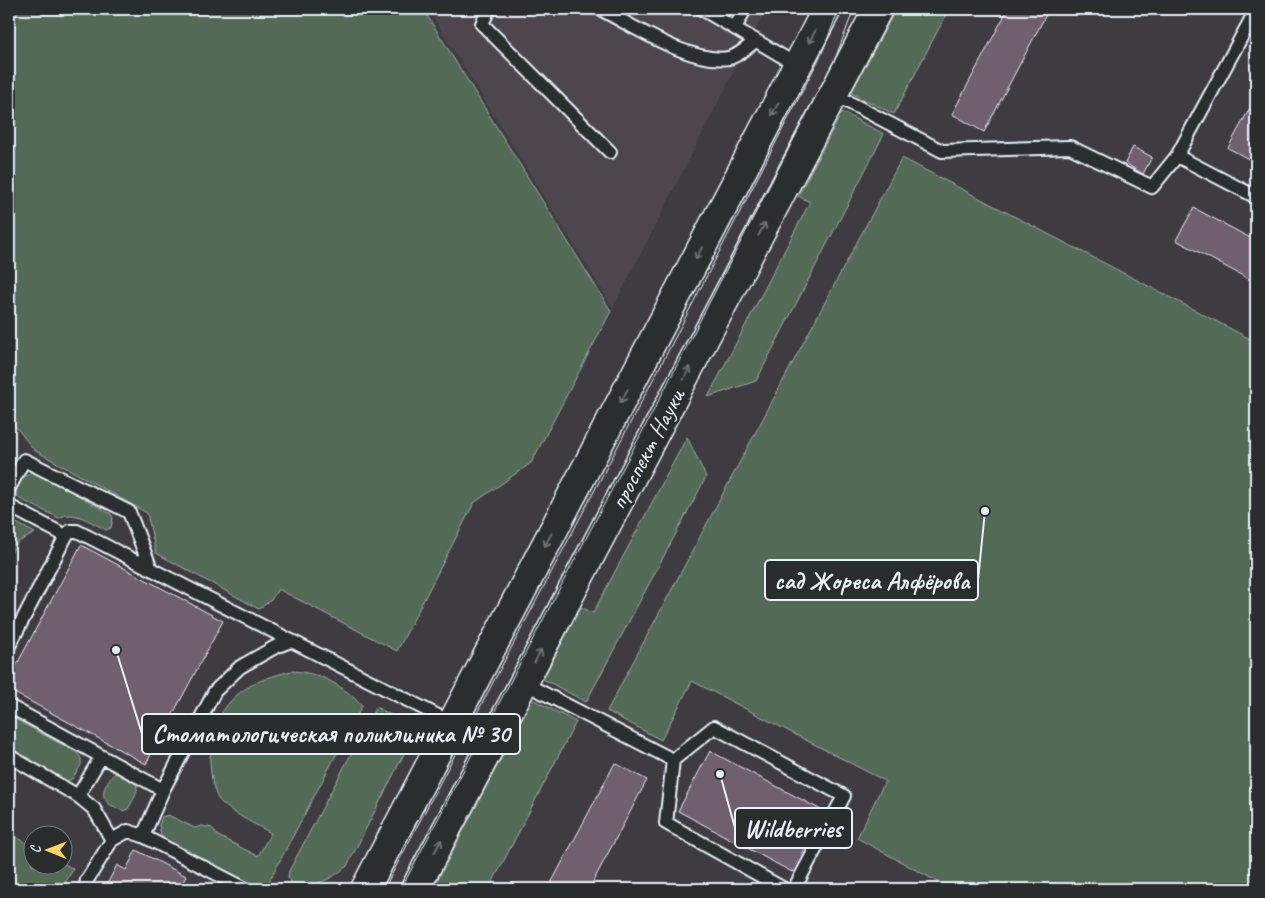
<svg xmlns="http://www.w3.org/2000/svg" width="1265" height="898" viewBox="0 0 1265 898" font-family="Caveat,sans-serif">
<style>
.built{fill:#4d464e}
.green{fill:#536a56;stroke:#9eaea7}
.building{fill:#6f5f6c;stroke:#e8f1f8}
.lines{fill:none;stroke-linecap:round;stroke-linejoin:round}
.service-casing{stroke:#e8f1f8;stroke-width:16}
.secondary-casing{stroke:#e8f1f8;stroke-width:31}
.service{stroke:#2a2d2e;stroke-width:12}
.secondary{stroke:#2a2d2e;stroke-width:28}
.tram{stroke:#e8f1f8;stroke-width:1}
.oneway{stroke:#6c7275}
.labels{text-anchor:middle;dominant-baseline:central;stroke-width:5;stroke-linejoin:round;paint-order:stroke}
.street-label{font-size:24px;fill:#e8f1f8;stroke:#2a2d2e}
.leader{fill:none;stroke:#e8f1f8;stroke-width:2}
.callout-dot{fill:#e8f1f8;stroke:#2a2d2e;stroke-width:2}
.callout{fill:#2a2d2e;stroke:#e8f1f8;stroke-width:2}
.callout-label{font-size:25px;text-anchor:middle;font-weight:bold;fill:#e8f1f8}
</style>
<rect width="100%" height="100%" fill="#3f3c41"/>
<filter id="ink" filterUnits="userSpaceOnUse"><feTurbulence type="fractalNoise" baseFrequency=".02" numOctaves="2"/><feDisplacementMap in="SourceGraphic" scale="10" xChannelSelector="R" yChannelSelector="G"/><feConvolveMatrix kernelMatrix="1 2 1 2 8 2 1 2 1" color-interpolation-filters="sRGB"/></filter>
<g filter="url(#ink)">
<path class="built" d="M 428,9 L 766,9 L 613,308 Z"/>
<path class="green" d="M 9,9 L 423,9 L 611,311 L 531,463 L 474,503 L 397,651 L 278,589 L 271,600 L 259,609 L 156,553 L 147,513 L 34,450 L 9,418 Z
M 896,9 L 949,9 L 894,114 L 851,93 Z
M 842,112 L 884,134 L 756,381 L 708,397 L 810,202 L 798,196 Z
M 902,158 L 1256,342 L 1256,889 L 951,889 L 857,838 L 885,781 L 692,681 L 661,740 L 607,711 Z
M 687,437 L 706,477 L 586,702 L 543,679 L 581,607 L 593,613 Z
M 35,471 L 111,514 L 113,518 L 111,528 L 106,530 C 92,523 74,509 59,518 L 20,499 L 16,495 C 16,484 24,474 35,471 Z
M 9,519 L 35,533 L 18,542 L 9,555 Z
M 292,671 C 321,673 343,685 362,706 L 267,885 L 248,884 L 162,840 L 159,825 L 162,817 L 168,815 L 195,828 L 202,826 L 212,828 L 218,836 L 258,856 L 271,833 C 258,826 228,811 219,800 C 213,792 210,770 210,760 C 211,705 242,682 292,671 Z
M 532,699 L 576,722 L 489,889 L 433,889 Z
M 376,707 L 417,729 L 409,744 L 347,866 C 329,881 315,888 291,883 L 288,878 L 289,871 Z
M 9,716 L 76,752 L 81,758 L 81,765 L 72,779 L 65,781 L 9,749 Z
M 116,773 C 122,773 125,774 130,778 C 144,788 134,797 128,809 L 123,811 C 111,806 98,800 106,785 C 109,780 111,776 116,773 Z
M 9,833 L 32,846 L 32,866 L 62,866 L 63,863 L 73,869 L 62,889 L 9,889 Z"/>
<path class="building" d="M 1008,9 L 1049,9 L 984,132 L 952,114 Z
M 1256,97 L 1256,163 L 1228,148 Z
M 1133,147 L 1152,157 L 1143,174 L 1125,163 Z
M 1194,208 L 1256,241 L 1256,283 L 1176,240 Z
M 81,545 L 223,621 L 146,764 L 9,690 L 9,679 Z
M 710,751 L 825,812 L 792,872 L 678,811 Z
M 615,763 L 647,780 L 589,889 L 548,889 Z
M 136,850 L 186,876 L 182,884 L 192,889 L 112,889 L 106,886 L 117,865 L 126,870 Z
M 839,884 L 848,889 L 836,889 Z"/>
<g class="lines">
<defs>
<path id="service" d="M 489,9 L 482,24 L 610,152
M 600,9 C 634,26 690,64 729,58 C 738,56 748,47 755,41
M 702,9 L 797,65
M 735,28 L 745,9
M 833,94 L 942,151 L 1070,147 L 1152,187 L 1177,156 L 1256,10
M 1177,156 L 1256,197
M 9,488 L 24,460 L 129,512 L 151,569 L 452,723
M 9,506 L 66,536 L 70,531 L 77,531 L 151,569
M 9,646 L 66,536
M 524,683 L 673,760 L 666,823 L 784,889
M 9,706 L 163,790 L 143,836
M 9,756 L 78,796 L 94,809 L 112,840
M 673,760 L 714,727 L 844,796 L 794,889
M 163,790 L 215,691 L 240,667 L 275,647 L 291,641
M 78,796 L 101,757
M 85,889 L 87,880 L 112,840 L 128,831 L 143,836 L 246,889"/>
<path id="secondary" d="M 365,889 L 827,9
M 415,889 L 878,9"/>
</defs>
<use href="#service" class="service-casing"/>
<use href="#secondary" class="secondary-casing"/>
<use href="#service" class="service"/>
<use href="#secondary" class="secondary"/>
<path class="tram" d="M 384,889 L 665,357 L 822,53 L 839,9
M 401,889 L 660,398 L 835,59 L 854,9"/>
</g>
<defs><path id="oneway-shaft" d="M-6 0H5M1.5-3L5.5 0L1.5 3" fill="none" stroke-width="1.6" stroke-linecap="round" stroke-linejoin="round" transform="scale(1.25)"/></defs>
<g class="oneway">
<use href="#oneway-shaft" transform="translate(812 37) rotate(118)"/>
<use href="#oneway-shaft" transform="translate(775 109) rotate(118)"/>
<use href="#oneway-shaft" transform="translate(762 229) rotate(-62)"/>
<use href="#oneway-shaft" transform="translate(699 253) rotate(118)"/>
<use href="#oneway-shaft" transform="translate(687 373) rotate(-62)"/>
<use href="#oneway-shaft" transform="translate(624 396) rotate(118)"/>
<use href="#oneway-shaft" transform="translate(548 540) rotate(118)"/>
<use href="#oneway-shaft" transform="translate(538 656) rotate(-62)"/>
<use href="#oneway-shaft" transform="translate(438 846) rotate(-62)"/>
</g>
</g>
<g class="labels">
<g class="street-label">
<text transform="translate(647 449) rotate(-62)">проспект Науки</text>
</g>
</g>
<path class="leader" d="M985 511L978 580M116 650L142 734M720 774L735 828"/>
<g class="callout-dot">
<circle cx="985" cy="511" r="5"/>
<circle cx="116" cy="650" r="5"/>
<circle cx="720" cy="774" r="5"/>
</g>
<g class="callout">
<rect x="765" y="560" width="213" height="40" rx="5"/>
<rect x="142" y="714" width="378" height="40" rx="5"/>
<rect x="735" y="808" width="117" height="40" rx="5"/>
</g>
<g class="callout-label">
<text x="872" y="589">сад Жореса Алфёрова</text>
<text x="331" y="742">Стоматологическая поликлиника № 30</text>
<text x="793" y="837">Wildberries</text>
</g>
<rect width="1265" height="898" fill="none" stroke="#2a2d2e" stroke-width="30"/>
<rect x="15" y="15" width="1235" height="868" fill="none" stroke="#e8f1f8" stroke-width="2" filter="url(#ink)"/>
<g transform="translate(48 850) rotate(271)"><circle r="24" fill="#2a2d2e" stroke="#767b7f"/>
<path d="M0-4L9 19L0 12L-9 19Z" fill="#ffd166"/>
<text y="-8" font-size="14" font-weight="bold" text-anchor="middle" fill="#e8f1f8">С</text>
</g>
</svg>
